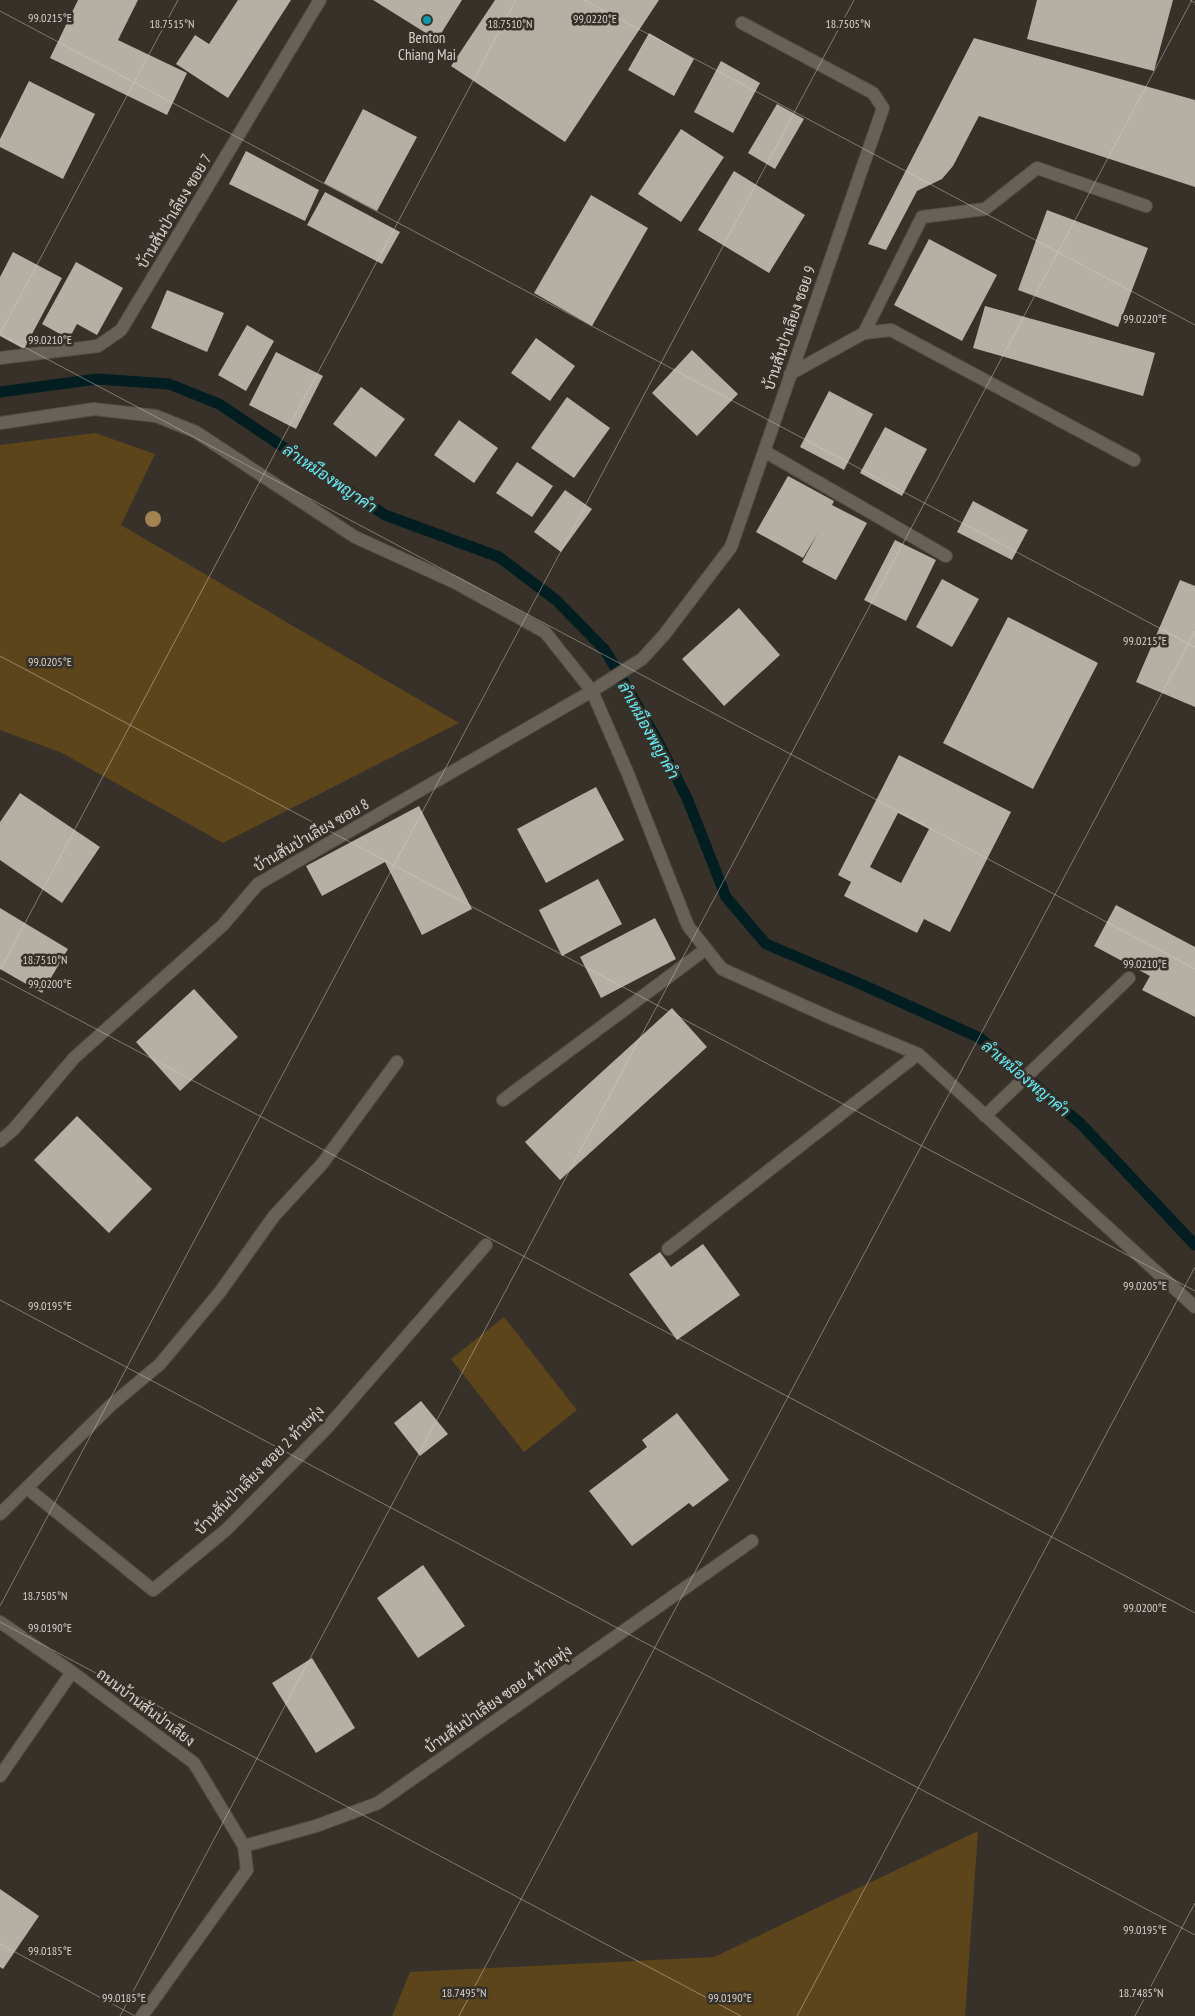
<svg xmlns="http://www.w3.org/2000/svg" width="1195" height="2016" viewBox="0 0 1195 2016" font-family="'PT Sans Narrow',Sarabun,sans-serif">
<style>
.green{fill:#5d451b}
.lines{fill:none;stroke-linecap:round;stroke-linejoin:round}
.stream{stroke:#021e21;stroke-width:11}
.building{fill:#b6afa4;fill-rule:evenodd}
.service-casing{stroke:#524d47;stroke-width:14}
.minor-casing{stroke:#524d47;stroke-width:14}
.service{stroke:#686158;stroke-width:12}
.minor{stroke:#686158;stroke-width:12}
.tree{fill:#a38352}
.ticks{fill:none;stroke:#d7d3ce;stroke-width:1;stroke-opacity:0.45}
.culture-dot{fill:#0f9aa8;stroke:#373129;stroke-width:2}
.labels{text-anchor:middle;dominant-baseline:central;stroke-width:5;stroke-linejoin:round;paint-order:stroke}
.poi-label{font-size:15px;fill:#d7d3ce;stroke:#373129}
.street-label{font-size:15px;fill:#d7d3ce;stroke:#373129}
.water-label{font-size:16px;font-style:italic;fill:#65ebf7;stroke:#373129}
.ticks-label{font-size:12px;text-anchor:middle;fill:#d7d3ce;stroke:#373129;stroke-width:5;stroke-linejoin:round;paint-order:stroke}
</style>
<rect width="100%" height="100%" fill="#373129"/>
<path class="green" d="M 95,433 L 155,454 L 121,525 L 459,723 L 223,843 L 62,753 L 0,730 L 0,445 Z
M 504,1317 L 577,1410 L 524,1452 L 451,1359 Z
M 978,1831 L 965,2016 L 392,2016 L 410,1972 L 714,1957 Z"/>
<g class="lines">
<path class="stream" d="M 0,392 L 97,379 L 169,384 L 219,404 L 385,515 L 499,557 L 556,600 L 605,650 L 656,738 L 687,798 L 726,897 L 766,944 L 863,985 L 980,1038 L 1081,1124 L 1195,1245"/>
</g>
<path class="building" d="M 78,0 L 138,0 L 118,40 L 187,73 L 167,115 L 50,58 Z
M 238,0 L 291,0 L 228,98 L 176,64 L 195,35 L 209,44 Z
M 373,0 L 462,0 L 437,40 Z
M 495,0 L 659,0 L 565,142 L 451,66 Z
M 1037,0 L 1173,0 L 1154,71 L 1027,39 Z
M 649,33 L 694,59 L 674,96 L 628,70 Z
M 974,38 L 1195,100 L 1195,187 L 979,116 L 953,166 L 942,179 L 917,191 L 886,250 L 868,244 Z
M 721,61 L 760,83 L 733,133 L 694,112 Z
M 29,81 L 95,114 L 63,179 L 0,147 L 0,139 Z
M 777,104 L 804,119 L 775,169 L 748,153 Z
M 363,109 L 417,137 L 377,211 L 324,183 Z
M 681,129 L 724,157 L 681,222 L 638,194 Z
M 246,151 L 319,190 L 305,221 L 229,184 Z
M 734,171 L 805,215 L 769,273 L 698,230 Z
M 325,192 L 400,232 L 382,264 L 307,225 Z
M 591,195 L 648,228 L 592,326 L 534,293 Z
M 1047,210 L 1148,248 L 1118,327 L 1018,290 Z
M 929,239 L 997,275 L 962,341 L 894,305 Z
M 13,252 L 62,278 L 24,349 L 0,336 L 0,277 Z
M 76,262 L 123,288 L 97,335 L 77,324 L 69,339 L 42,324 Z
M 167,290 L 224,313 L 207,352 L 151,328 Z
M 985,306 L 1155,353 L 1143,396 L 973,348 Z
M 247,325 L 274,341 L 246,391 L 218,375 Z
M 536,338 L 575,366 L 550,401 L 511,373 Z
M 692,350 L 738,394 L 697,436 L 652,393 Z
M 276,352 L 323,376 L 296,429 L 249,405 Z
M 361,387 L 405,419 L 376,457 L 333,424 Z
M 829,391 L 873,414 L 844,470 L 800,447 Z
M 567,397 L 610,428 L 574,478 L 531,448 Z
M 459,420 L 498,448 L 474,483 L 434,455 Z
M 885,427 L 927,449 L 902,496 L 860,473 Z
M 517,462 L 553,486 L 532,517 L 496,493 Z
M 788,476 L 834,501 L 832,505 L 867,523 L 836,580 L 802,562 L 818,533 L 803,558 L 756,532 Z
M 565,490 L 592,509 L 561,552 L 534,532 Z
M 973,501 L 1028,530 L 1012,560 L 957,532 Z
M 895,540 L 936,560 L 906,621 L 864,600 Z
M 942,579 L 979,599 L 952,647 L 916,627 Z
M 1180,580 L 1195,586 L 1195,707 L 1136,682 Z
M 739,608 L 780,655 L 724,706 L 682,659 Z
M 1008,617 L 1098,663 L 1033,789 L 943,743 Z
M 899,755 L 1011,812 L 950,932 L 924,919 L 917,933 L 844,896 L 851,882 L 838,875 ZM 898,813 L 929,829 L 901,883 L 870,867 Z
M 596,787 L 624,840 L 546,883 L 517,829 Z
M 20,793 L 100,847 L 62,903 L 0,860 L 0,822 Z
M 419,806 L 472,909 L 422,935 L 385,862 L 322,896 L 306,866 Z
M 598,879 L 622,924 L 562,956 L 539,910 Z
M 1116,905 L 1195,947 L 1195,1017 L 1142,990 L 1150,976 L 1094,946 Z
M 0,908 L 68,949 L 42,993 L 0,969 Z
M 655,918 L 676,959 L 601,998 L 580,957 Z
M 194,989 L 238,1037 L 180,1091 L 136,1042 Z
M 672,1008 L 707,1047 L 560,1180 L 525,1142 Z
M 77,1116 L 152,1189 L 109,1233 L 34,1160 Z
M 703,1244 L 740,1295 L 677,1340 L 629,1274 L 660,1252 L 671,1267 Z
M 421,1401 L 448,1434 L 420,1456 L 394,1423 Z
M 677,1413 L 729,1480 L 693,1507 L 689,1503 L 632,1546 L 589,1491 L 647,1447 L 642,1440 Z
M 423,1565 L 465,1626 L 418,1658 L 377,1598 Z
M 312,1658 L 355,1728 L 316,1753 L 272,1683 Z
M 0,1889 L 39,1916 L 3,1969 L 0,1967 Z"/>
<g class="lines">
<defs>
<path id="service" d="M 864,333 L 922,217 L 985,209 L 1037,168 L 1146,206
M 503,1100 L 706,949"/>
<path id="minor" d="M 0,358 L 98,346 L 121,330 L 320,0
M 790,374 L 864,333 L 891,330 L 1134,460
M 0,423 L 94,409 L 156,416 L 196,432 L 355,537 L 456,583 L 545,632 L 592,691 L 628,774 L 688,926 L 722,969 L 831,1018 L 918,1054 L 1195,1307
M 764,451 L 946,556
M 985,1116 L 1129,978
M 0,1141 L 13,1130 L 74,1058 L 223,925 L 258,884 L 592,691 L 642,659 L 664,635 L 731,547 L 883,108 L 873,93 L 742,23
M 668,1249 L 918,1054
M 27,1488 L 153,1590 L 226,1530 L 326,1429 L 486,1245
M 0,1514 L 110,1406 L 160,1364 L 220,1292 L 274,1216 L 322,1164 L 397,1062
M 0,1622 L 72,1672 L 194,1763 L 244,1846 L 247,1870 L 142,2016
M 0,1776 L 72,1672
M 244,1846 L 316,1826 L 378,1803 L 752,1541"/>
</defs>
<use href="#service" class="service-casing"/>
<use href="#minor" class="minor-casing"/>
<use href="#service" class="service"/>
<use href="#minor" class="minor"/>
</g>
<circle class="tree" cx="153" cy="519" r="8"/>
<path class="ticks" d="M 584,0 L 1195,325M 1190,0 L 1195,3M 0,11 L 1195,647M 0,334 L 1195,969M 0,334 L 178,0M 0,656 L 1195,1291M 0,970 L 516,0M 0,978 L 1195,1613M 0,1300 L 1195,1935M 0,1606 L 854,0M 0,1622 L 741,2016M 0,1944 L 135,2016M 120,2016 L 1192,0M 459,2016 L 1195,631M 797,2016 L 1195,1267M 1135,2016 L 1195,1903"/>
<circle class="culture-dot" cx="427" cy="20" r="5"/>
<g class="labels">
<g class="poi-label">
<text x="427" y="37">Benton<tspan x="427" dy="17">Chiang Mai</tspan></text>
</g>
<g class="street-label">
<text transform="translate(174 211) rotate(-59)">บ้านสันป่าเลียง ซอย 7</text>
<text transform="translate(789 328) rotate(-71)">บ้านสันป่าเลียง ซอย 9</text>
<text transform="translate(311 835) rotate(-30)">บ้านสันป่าเลียง ซอย 8</text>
<text transform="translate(259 1470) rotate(-45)">บ้านสันป่าเลียง ซอย 2 ท้ายทุ่ง</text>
<text transform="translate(498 1699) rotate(-35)">บ้านสันป่าเลียง ซอย 4 ท้ายทุ่ง</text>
<text transform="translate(146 1707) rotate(37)">ถนนบ้านสันป่าเลียง</text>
</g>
<g class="water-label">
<text transform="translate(330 478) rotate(34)">ลำเหมืองพญาคำ</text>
<text transform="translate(649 730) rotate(61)">ลำเหมืองพญาคำ</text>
<text transform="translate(1026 1078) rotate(40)">ลำเหมืองพญาคำ</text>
</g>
</g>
<g class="ticks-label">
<text x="50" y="22">99.0215°E</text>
<text x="595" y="23">99.0220°E</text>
<text x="172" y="28">18.7515°N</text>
<text x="510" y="28">18.7510°N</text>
<text x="848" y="28">18.7505°N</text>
<text x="1145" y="323">99.0220°E</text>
<text x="50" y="344">99.0210°E</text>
<text x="1145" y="645">99.0215°E</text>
<text x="50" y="666">99.0205°E</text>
<text x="45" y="964">18.7510°N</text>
<text x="1145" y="968">99.0210°E</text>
<text x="50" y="988">99.0200°E</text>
<text x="1145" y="1290">99.0205°E</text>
<text x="50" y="1310">99.0195°E</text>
<text x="45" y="1600">18.7505°N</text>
<text x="1145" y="1612">99.0200°E</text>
<text x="50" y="1632">99.0190°E</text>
<text x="1145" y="1934">99.0195°E</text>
<text x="50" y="1955">99.0185°E</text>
<text x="464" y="1997">18.7495°N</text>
<text x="1141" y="1997">18.7485°N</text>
<text x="124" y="2002">99.0185°E</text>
<text x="730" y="2002">99.0190°E</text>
</g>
</svg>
